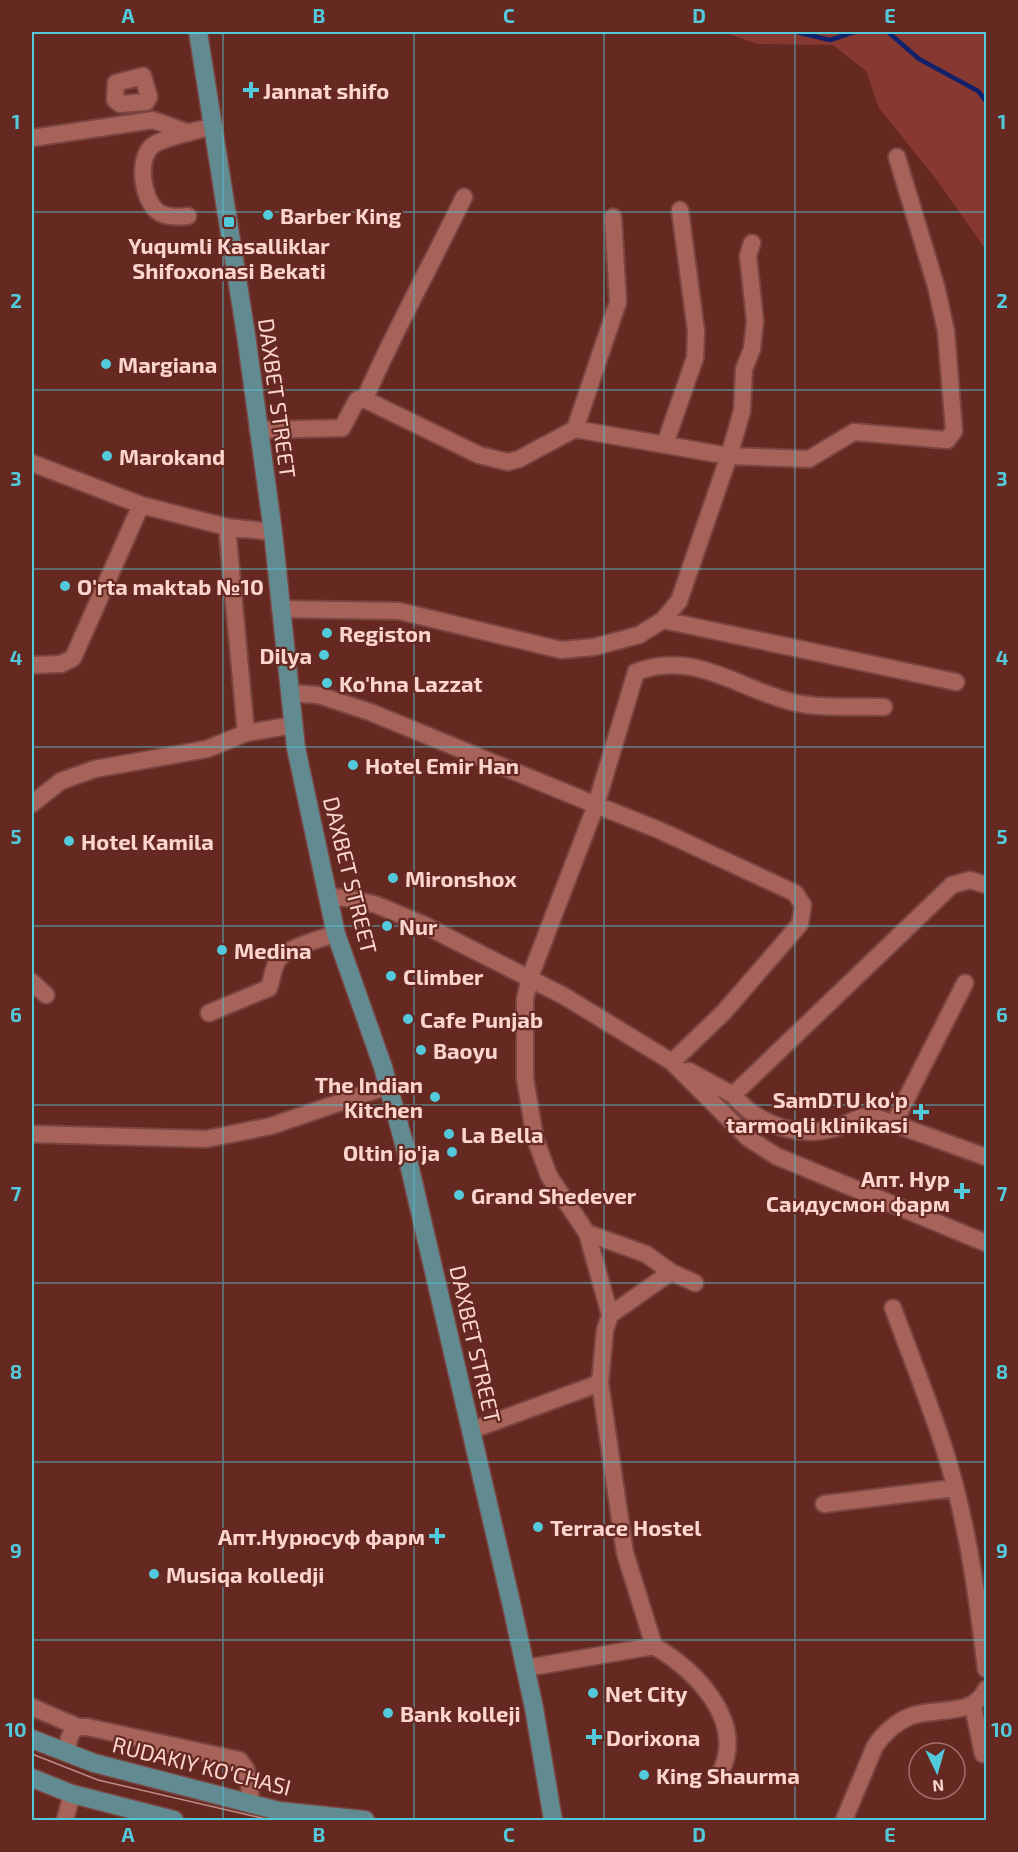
<svg xmlns="http://www.w3.org/2000/svg" width="1018" height="1852" viewBox="0 0 1018 1852" font-family="'Exo 2',sans-serif">
<style>
.green{fill:#873830}
.lines{fill:none;stroke-linecap:round;stroke-linejoin:round}
.stream{stroke:#13216a;stroke-width:4.5}
.minor-casing{stroke:#7a4440;stroke-width:20}
.major-casing{stroke:#7a4440;stroke-width:21}
.minor{stroke:#a7635a;stroke-width:16}
.major{stroke:#618b91;stroke-width:18}
.tram{stroke:#bc8b85;stroke-width:1.5}
.grid{fill:none;stroke:#53cadc;stroke-width:1.5;stroke-opacity:0.55}
.poi-dot{fill:#53cadc;stroke:#662922;stroke-width:2}
.labels{text-anchor:middle;dominant-baseline:central;stroke-width:4.5;stroke-linejoin:round;paint-order:stroke}
.poi-label{font-size:22px;font-weight:bold;fill:#fcd5cf;stroke:#662922;text-anchor:start}
.street-label{font-size:22px;fill:#fcd5cf;stroke:#662922}
.neatline{fill:none;stroke:#53cadc;stroke-width:2}
.grid-label{font-size:20px;text-anchor:middle;font-weight:bold;fill:#53cadc}
</style>
<rect width="100%" height="100%" fill="#662922"/>
<path class="green" d="M 723,32 L 986,32 L 986,250 L 936,179 L 879,108 L 866,71 L 833,45 L 757,44 Z"/>
<g class="lines">
<path class="stream" d="M 796,32 L 830,40 L 854,32
M 888,32 L 919,59 L 978,91 L 986,101"/>
<defs>
<path id="minor" d="M 143,76 L 149,97 L 146,102 L 120,104 L 115,100 L 116,83 Z
M 32,138 L 153,120 L 189,133
M 188,216 C 179,217 165,218 157,211 C 142,198 137,160 152,146 C 161,138 200,130 214,126
M 752,243 L 748,256 L 755,321 L 752,349 L 744,369 L 742,411 L 729,456 L 809,459 L 854,432 L 947,440 L 954,431 L 946,331 L 936,286 L 897,157
M 365,398 C 395,330 431,265 464,197
M 575,429 L 618,302 L 613,217
M 258,430 L 342,428 L 357,400 L 362,398 L 479,455 L 508,462 L 519,459 L 575,429 L 729,456 L 679,601 L 663,620 L 639,635 L 594,647 L 561,650 L 399,611 L 280,609
M 665,444 L 695,358 L 696,331 L 680,210
M 32,463 L 141,505 L 227,527 L 273,532
M 227,527 L 246,733
M 663,620 L 956,682
M 32,665 L 61,664 L 73,658 L 141,505
M 290,693 L 318,695 L 370,712 L 596,805 L 530,977 L 525,999 L 525,1078 L 535,1138 L 549,1176 L 587,1233 L 610,1315 L 605,1330 L 600,1383 L 625,1553 L 654,1646 L 526,1668
M 32,804 L 61,781 L 95,769 L 207,749 L 246,733 L 294,725
M 330,897 L 347,898 L 377,905 L 422,924 L 564,996 L 672,1062 L 748,1138 L 776,1156 L 986,1243
M 32,982 L 46,995
M 209,1013 L 269,988 C 272,980 273,967 278,960 C 286,948 322,938 336,934
M 672,1062 L 724,1012 L 800,924 L 803,905 L 795,893 L 659,830 L 596,805 L 636,672 C 696,650 736,688 792,702 C 821,709 854,706 884,707
M 689,1071 L 733,1095 L 952,885 L 970,880 L 986,885
M 733,1095 C 757,1124 798,1139 836,1128 C 849,1124 857,1116 872,1116 L 986,1157
M 893,1125 L 965,983
M 32,1134 L 206,1139 L 271,1126 L 388,1086
M 587,1233 L 646,1254 L 671,1272 L 610,1315
M 671,1272 L 695,1283
M 893,1308 C 910,1354 928,1399 943,1445 C 967,1518 977,1594 986,1669
M 472,1430 L 600,1383
M 824,1504 L 955,1488
M 654,1646 C 695,1670 744,1719 722,1769
M 973,1706 L 983,1754
M 32,1707 L 78,1727
M 68,1753 C 68,1741 68,1734 78,1727 L 87,1727 L 239,1760 L 246,1769 L 252,1804
M 65,1820 L 72,1794
M 844,1820 L 875,1746 C 884,1733 896,1722 911,1716 C 935,1707 975,1717 986,1689"/>
<path id="major" d="M 198,32 L 246,335 L 273,532 L 296,748 L 336,934 L 383,1067 L 405,1147 L 513,1611 L 534,1708 L 553,1820
M 32,1739 L 94,1763 L 279,1811 L 365,1820
M 32,1778 L 72,1794 L 174,1820"/>
</defs>
<use href="#minor" class="minor-casing"/>
<use href="#major" class="major-casing"/>
<use href="#minor" class="minor"/>
<use href="#major" class="major"/>
<path class="tram" d="M 32,1754 L 98,1780 L 270,1820"/>
</g>
<path class="grid" d="M 223,32 L 223,1820M 414,32 L 414,1820M 604,32 L 604,1820M 795,32 L 795,1820M 32,212 L 986,212M 32,390 L 986,390M 32,569 L 986,569M 32,747 L 986,747M 32,926 L 986,926M 32,1105 L 986,1105M 32,1283 L 986,1283M 32,1462 L 986,1462M 32,1640 L 986,1640"/>
<g class="poi-dot">
<path d="M248 81h6v6h6v6h-6v6h-6v-6h-6v-6h6z"/>
<circle cx="268" cy="215" r="6"/>
<rect x="223" y="216" width="12" height="12" rx="3"/>
<circle cx="106" cy="364" r="6"/>
<circle cx="107" cy="456" r="6"/>
<circle cx="65" cy="586" r="6"/>
<circle cx="327" cy="633" r="6"/>
<circle cx="324" cy="655" r="6"/>
<circle cx="327" cy="683" r="6"/>
<circle cx="353" cy="765" r="6"/>
<circle cx="69" cy="841" r="6"/>
<circle cx="393" cy="878" r="6"/>
<circle cx="387" cy="926" r="6"/>
<circle cx="222" cy="950" r="6"/>
<circle cx="391" cy="976" r="6"/>
<circle cx="408" cy="1019" r="6"/>
<circle cx="421" cy="1050" r="6"/>
<circle cx="435" cy="1097" r="6"/>
<path d="M918 1103h6v6h6v6h-6v6h-6v-6h-6v-6h6z"/>
<circle cx="449" cy="1134" r="6"/>
<circle cx="452" cy="1152" r="6"/>
<path d="M959 1182h6v6h6v6h-6v6h-6v-6h-6v-6h6z"/>
<circle cx="459" cy="1195" r="6"/>
<circle cx="538" cy="1527" r="6"/>
<path d="M434 1527h6v6h6v6h-6v6h-6v-6h-6v-6h6z"/>
<circle cx="154" cy="1574" r="6"/>
<circle cx="593" cy="1693" r="6"/>
<circle cx="388" cy="1713" r="6"/>
<path d="M591 1728h6v6h6v6h-6v6h-6v-6h-6v-6h6z"/>
<circle cx="644" cy="1775" r="6"/>
</g>
<g class="labels">
<g class="poi-label">
<text x="263" y="90">Jannat shifo</text>
<text x="280" y="215">Barber King</text>
<text x="229" y="245" text-anchor="middle">Yuqumli Kasalliklar<tspan x="229" dy="25">Shifoxonasi Bekati</tspan></text>
<text x="118" y="364">Margiana</text>
<text x="119" y="456">Marokand</text>
<text x="77" y="586">O'rta maktab №10</text>
<text x="339" y="633">Registon</text>
<text x="312" y="655" text-anchor="end">Dilya</text>
<text x="339" y="683">Ko'hna Lazzat</text>
<text x="365" y="765">Hotel Emir Han</text>
<text x="81" y="841">Hotel Kamila</text>
<text x="405" y="878">Mironshox</text>
<text x="399" y="926">Nur</text>
<text x="234" y="950">Medina</text>
<text x="403" y="976">Climber</text>
<text x="420" y="1019">Cafe Punjab</text>
<text x="433" y="1050">Baoyu</text>
<text x="423" y="1084" text-anchor="end">The Indian<tspan x="423" dy="25">Kitchen</tspan></text>
<text x="908" y="1099" text-anchor="end">SamDTU ko‘p<tspan x="908" dy="25">tarmoqli klinikasi</tspan></text>
<text x="461" y="1134">La Bella</text>
<text x="440" y="1152" text-anchor="end">Oltin jo'ja</text>
<text x="950" y="1178" text-anchor="end">Апт. Нур<tspan x="950" dy="25">Саидусмон фарм</tspan></text>
<text x="471" y="1195">Grand Shedever</text>
<text x="550" y="1527">Terrace Hostel</text>
<text x="425" y="1536" text-anchor="end">Апт.Нурюсуф фарм</text>
<text x="166" y="1574">Musiqa kolledji</text>
<text x="605" y="1693">Net City</text>
<text x="400" y="1713">Bank kolleji</text>
<text x="606" y="1737">Dorixona</text>
<text x="656" y="1775">King Shaurma</text>
</g>
<g class="street-label">
<text transform="translate(278 398) rotate(82)">DAXBET STREET</text>
<text transform="translate(351 875) rotate(76)">DAXBET STREET</text>
<text transform="translate(476 1344) rotate(77)">DAXBET STREET</text>
<text transform="translate(202 1765) rotate(14)">RUDAKIY KO'CHASI</text>
</g>
</g>
<rect width="1018" height="1852" fill="none" stroke="#662922" stroke-width="66"/>
<g transform="translate(937 1771) rotate(175)"><circle r="28" fill="#662922" stroke="#a26e67" stroke-width="1.5"/>
<path d="M0-4.5L10 22L0 15L-10 22Z" fill="#53cadc"/>
<text y="-9" font-size="16" font-weight="bold" text-anchor="middle" fill="#fcd5cf">N</text>
</g>
<rect x="33" y="33" width="952" height="1786" class="neatline"/>
<g class="grid-label">
<text x="128" y="23">A</text>
<text x="319" y="23">B</text>
<text x="509" y="23">C</text>
<text x="699" y="23">D</text>
<text x="890" y="23">E</text>
<text x="16" y="129">1</text>
<text x="1002" y="129">1</text>
<text x="16" y="308">2</text>
<text x="1002" y="308">2</text>
<text x="16" y="486">3</text>
<text x="1002" y="486">3</text>
<text x="16" y="665">4</text>
<text x="1002" y="665">4</text>
<text x="16" y="844">5</text>
<text x="1002" y="844">5</text>
<text x="16" y="1022">6</text>
<text x="1002" y="1022">6</text>
<text x="16" y="1201">7</text>
<text x="1002" y="1201">7</text>
<text x="16" y="1379">8</text>
<text x="1002" y="1379">8</text>
<text x="16" y="1558">9</text>
<text x="1002" y="1558">9</text>
<text x="16" y="1737">10</text>
<text x="1002" y="1737">10</text>
<text x="128" y="1842">A</text>
<text x="319" y="1842">B</text>
<text x="509" y="1842">C</text>
<text x="699" y="1842">D</text>
<text x="890" y="1842">E</text>
</g>
</svg>
